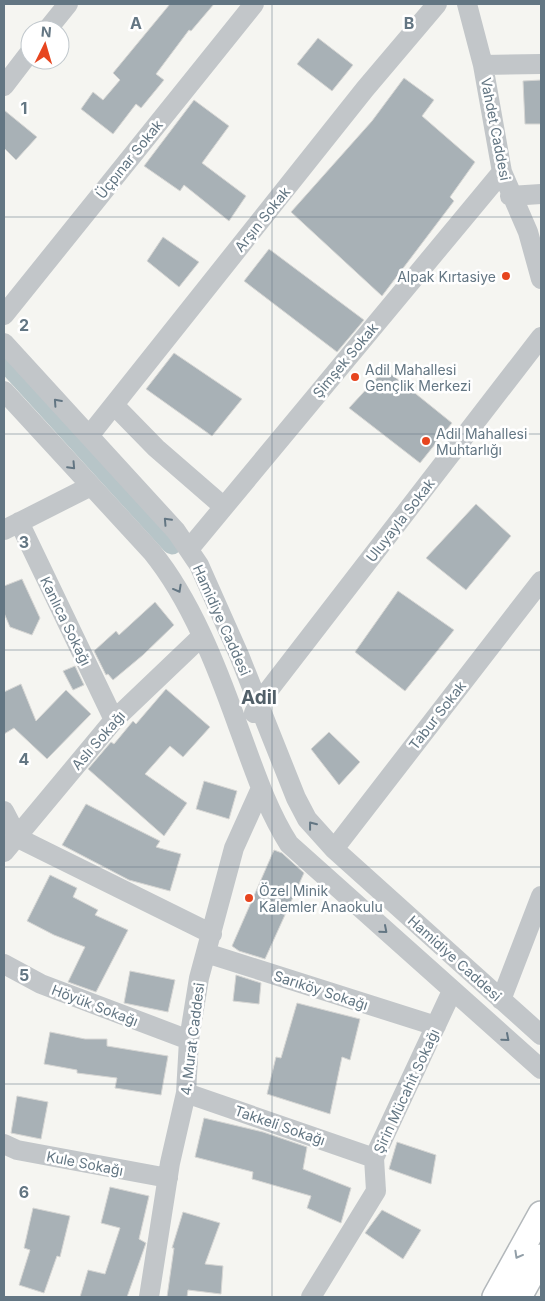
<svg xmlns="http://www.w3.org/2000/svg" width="545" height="1301" viewBox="0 0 545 1301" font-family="Inter,sans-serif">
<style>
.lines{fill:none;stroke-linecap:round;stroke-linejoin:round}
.canal{stroke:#b7c5c8;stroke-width:21}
.building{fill:#a8b1b6;stroke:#d6d6d4}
.major-casing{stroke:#b3b8bb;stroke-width:28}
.minor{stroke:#c2c6c9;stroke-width:20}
.major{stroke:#fff;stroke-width:25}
.oneway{stroke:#637683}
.oneway2{stroke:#929fa8}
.grid{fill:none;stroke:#637683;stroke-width:1;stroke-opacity:0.55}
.poi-dot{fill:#e7451f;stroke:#fff;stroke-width:2}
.labels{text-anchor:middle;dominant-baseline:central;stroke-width:5;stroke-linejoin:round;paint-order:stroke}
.street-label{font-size:14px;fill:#637683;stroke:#fff}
.poi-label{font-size:14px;fill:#637683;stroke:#fff;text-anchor:start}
.district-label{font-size:19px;font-weight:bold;fill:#515f68;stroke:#fff}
.grid-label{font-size:16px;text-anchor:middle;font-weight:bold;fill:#637683;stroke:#fff;stroke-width:5;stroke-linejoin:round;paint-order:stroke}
</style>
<rect width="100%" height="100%" fill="#f5f5f1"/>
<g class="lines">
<path class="canal" d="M 4,360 L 172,544"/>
</g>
<path class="building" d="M 170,4 L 214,4 L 191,31 L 189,30 L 156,74 L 164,80 L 141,108 L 136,104 L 113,134 L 81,109 L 93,92 L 103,100 L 120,80 L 113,73 Z
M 318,38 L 353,65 L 332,91 L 297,64 Z
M 404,78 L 434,100 L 422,116 L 475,162 L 450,197 L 454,201 L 382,296 L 291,212 L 372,121 Z
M 541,80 L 541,124 L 525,124 L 523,81 Z
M 194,100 L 229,126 L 202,163 L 246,196 L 229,221 L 184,185 L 180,191 L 144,166 Z
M 4,110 L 37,137 L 16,160 L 4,148 Z
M 163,237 L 199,262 L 179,287 L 147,261 Z
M 269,249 L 364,320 L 337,352 L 244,281 Z
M 174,353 L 242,399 L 212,436 L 146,389 Z
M 385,369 L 452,423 L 420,463 L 349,408 Z
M 476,504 L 511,536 L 466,590 L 426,558 Z
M 22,579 L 40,618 L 32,635 L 10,627 L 4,613 L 4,586 Z
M 398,591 L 454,630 L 405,691 L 355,652 Z
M 155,602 L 174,625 L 143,655 L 113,680 L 108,674 L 106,675 L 94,651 L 116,631 L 119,635 Z
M 75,666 L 84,685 L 73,690 L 63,671 Z
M 21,684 L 36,721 L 66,690 L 91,714 L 47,759 L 14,728 L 4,734 L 4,692 Z
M 166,689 L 210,727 L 183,757 L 170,746 L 145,774 L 187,803 L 164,836 L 88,769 L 111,742 L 114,744 L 133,721 L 136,724 Z
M 329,732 L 360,762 L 339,785 L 311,749 Z
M 204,781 L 237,791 L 229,819 L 196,809 Z
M 86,804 L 160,841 L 156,847 L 181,854 L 170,891 L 129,880 L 62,845 Z
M 274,850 L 282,853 L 304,873 L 265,959 L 239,951 L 232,946 Z
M 50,875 L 77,888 L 73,897 L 98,910 L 95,915 L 128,930 L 96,992 L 68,982 L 85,947 L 54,935 L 27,921 Z
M 130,971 L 175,980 L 168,1012 L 124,1003 Z
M 236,975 L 261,983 L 259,1004 L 233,1001 Z
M 297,1003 L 360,1019 L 350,1060 L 342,1057 L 330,1114 L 267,1094 L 276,1057 L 281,1058 Z
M 50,1032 L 85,1039 L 107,1039 L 107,1046 L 168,1056 L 161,1095 L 115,1088 L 117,1078 L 77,1073 L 77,1070 L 44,1064 Z
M 17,1096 L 48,1102 L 41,1139 L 11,1133 Z
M 204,1118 L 263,1132 L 307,1147 L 303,1169 L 351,1188 L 341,1223 L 307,1208 L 311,1196 L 252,1179 L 253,1172 L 195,1157 Z
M 397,1142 L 436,1155 L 431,1184 L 389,1169 Z
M 110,1187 L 149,1196 L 139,1239 L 146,1243 L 127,1297 L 80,1297 L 88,1270 L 105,1274 L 120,1228 L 101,1223 Z
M 33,1208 L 70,1216 L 60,1257 L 57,1256 L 44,1293 L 19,1285 L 30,1250 L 24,1248 Z
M 382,1210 L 421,1230 L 403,1259 L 365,1233 Z
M 183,1212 L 220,1223 L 205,1264 L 223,1266 L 221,1294 L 188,1290 L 187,1297 L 167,1297 L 174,1248 L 172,1248 Z"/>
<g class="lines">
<defs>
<path id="major" d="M 495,1297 L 541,1214
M 519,1297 L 541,1257"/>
</defs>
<use href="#major" class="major-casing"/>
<path class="minor" d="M 467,4 L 483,65 L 502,172 L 528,232 L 541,279
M 47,30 L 68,4
M 483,65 L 541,64
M 4,86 L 30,52
M 510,196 L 541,194
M 4,315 L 254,4
M 4,343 L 176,531 L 199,565 L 239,655 L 296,798 L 307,819 L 334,849 L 541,1035
M 4,391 L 152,552 C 191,600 217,667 238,726 C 253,766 266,808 289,844 L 541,1069
M 114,405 L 156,448 L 224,507
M 89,436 L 365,89 L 437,4
M 19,522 L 114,720
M 4,530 L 91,486
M 189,549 L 502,172
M 254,713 L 258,704 L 541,337
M 4,811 L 18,838 L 212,934
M 334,849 L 541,581
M 4,852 L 114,720 L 201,637
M 206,953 L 436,1026
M 4,964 L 41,984 L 189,1040
M 501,1000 L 541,896
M 186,1093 L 374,1158
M 4,1144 L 17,1150 L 168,1178
M 149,1297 L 170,1163 L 186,1093 L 189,1040 L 199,978 L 234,848 L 261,788
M 311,1297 L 376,1191 L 374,1158 L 452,991"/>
<use href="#major" class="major"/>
</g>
<defs><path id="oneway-chevron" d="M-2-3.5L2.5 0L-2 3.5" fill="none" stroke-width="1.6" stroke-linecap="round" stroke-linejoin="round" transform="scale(1.25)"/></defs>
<g class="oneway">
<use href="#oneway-chevron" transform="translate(57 402) rotate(-132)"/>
<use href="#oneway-chevron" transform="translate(72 466) rotate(47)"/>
<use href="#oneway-chevron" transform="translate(167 521) rotate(-133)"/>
<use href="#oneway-chevron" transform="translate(178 589) rotate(61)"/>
<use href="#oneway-chevron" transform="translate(312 825) rotate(-128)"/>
<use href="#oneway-chevron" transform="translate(384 930) rotate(41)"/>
<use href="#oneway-chevron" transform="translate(506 1038) rotate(41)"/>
</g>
<use class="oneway2" href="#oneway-chevron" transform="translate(518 1255) rotate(119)"/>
<path class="grid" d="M 272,4 L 272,1297M 4,217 L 541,217M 4,434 L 541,434M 4,650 L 541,650M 4,867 L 541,867M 4,1084 L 541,1084"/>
<g class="poi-dot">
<circle cx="506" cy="276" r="5"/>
<circle cx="355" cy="377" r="5"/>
<circle cx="426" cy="441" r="5"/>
<circle cx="249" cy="898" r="5"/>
</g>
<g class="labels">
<g class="street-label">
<text transform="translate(496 129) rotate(79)">Vahdet Caddesi</text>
<text transform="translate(129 159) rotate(-51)">Üçpınar Sokak</text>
<text transform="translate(262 219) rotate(-51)">Arşın Sokak</text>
<text transform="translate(345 360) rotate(-50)">Şimşek Sokak</text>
<text transform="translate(400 520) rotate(-52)">Uluyayla Sokak</text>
<text transform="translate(222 620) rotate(66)">Hamidiye Caddesi</text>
<text transform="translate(66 621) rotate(64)">Kanlıca Sokağı</text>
<text transform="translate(437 715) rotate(-52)">Tabur Sokak</text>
<text transform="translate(98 740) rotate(-49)">Aslı Sokağı</text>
<text transform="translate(455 958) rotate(42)">Hamidiye Caddesi</text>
<text transform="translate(321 990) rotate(18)">Sarıköy Sokağı</text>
<text transform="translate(95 1005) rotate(21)">Höyük Sokağı</text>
<text transform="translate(192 1039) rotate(-83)">4. Murat Caddesi</text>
<text transform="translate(406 1091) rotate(-65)">Şirin Mücahit Sokağı</text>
<text transform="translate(280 1125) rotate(19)">Takkeli Sokağı</text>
<text transform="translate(85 1163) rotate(11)">Kule Sokağı</text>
</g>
<g class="poi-label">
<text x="496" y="276" text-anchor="end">Alpak Kırtasiye</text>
<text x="365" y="369">Adil Mahallesi<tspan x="365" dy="16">Gençlik Merkezi</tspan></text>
<text x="436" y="433">Adil Mahallesi<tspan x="436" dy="16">Muhtarlığı</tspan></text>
<text x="259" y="890">Özel Minik<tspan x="259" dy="16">Kalemler Anaokulu</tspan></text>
</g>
<g class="district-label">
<text x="259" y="697">Adil</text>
</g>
</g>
<g class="grid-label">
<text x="136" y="29">A</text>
<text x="409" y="29">B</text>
<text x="24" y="114">1</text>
<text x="24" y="331">2</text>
<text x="24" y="548">3</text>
<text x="24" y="765">4</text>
<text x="24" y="981">5</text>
<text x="24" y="1198">6</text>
</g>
<rect width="545" height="1301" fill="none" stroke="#637683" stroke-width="10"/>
<g transform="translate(45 45) rotate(5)"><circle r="24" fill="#ffffff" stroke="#c1c8cd"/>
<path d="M0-4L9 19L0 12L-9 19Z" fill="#e7451f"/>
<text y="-8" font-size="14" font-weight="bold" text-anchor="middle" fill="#637683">N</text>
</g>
</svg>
